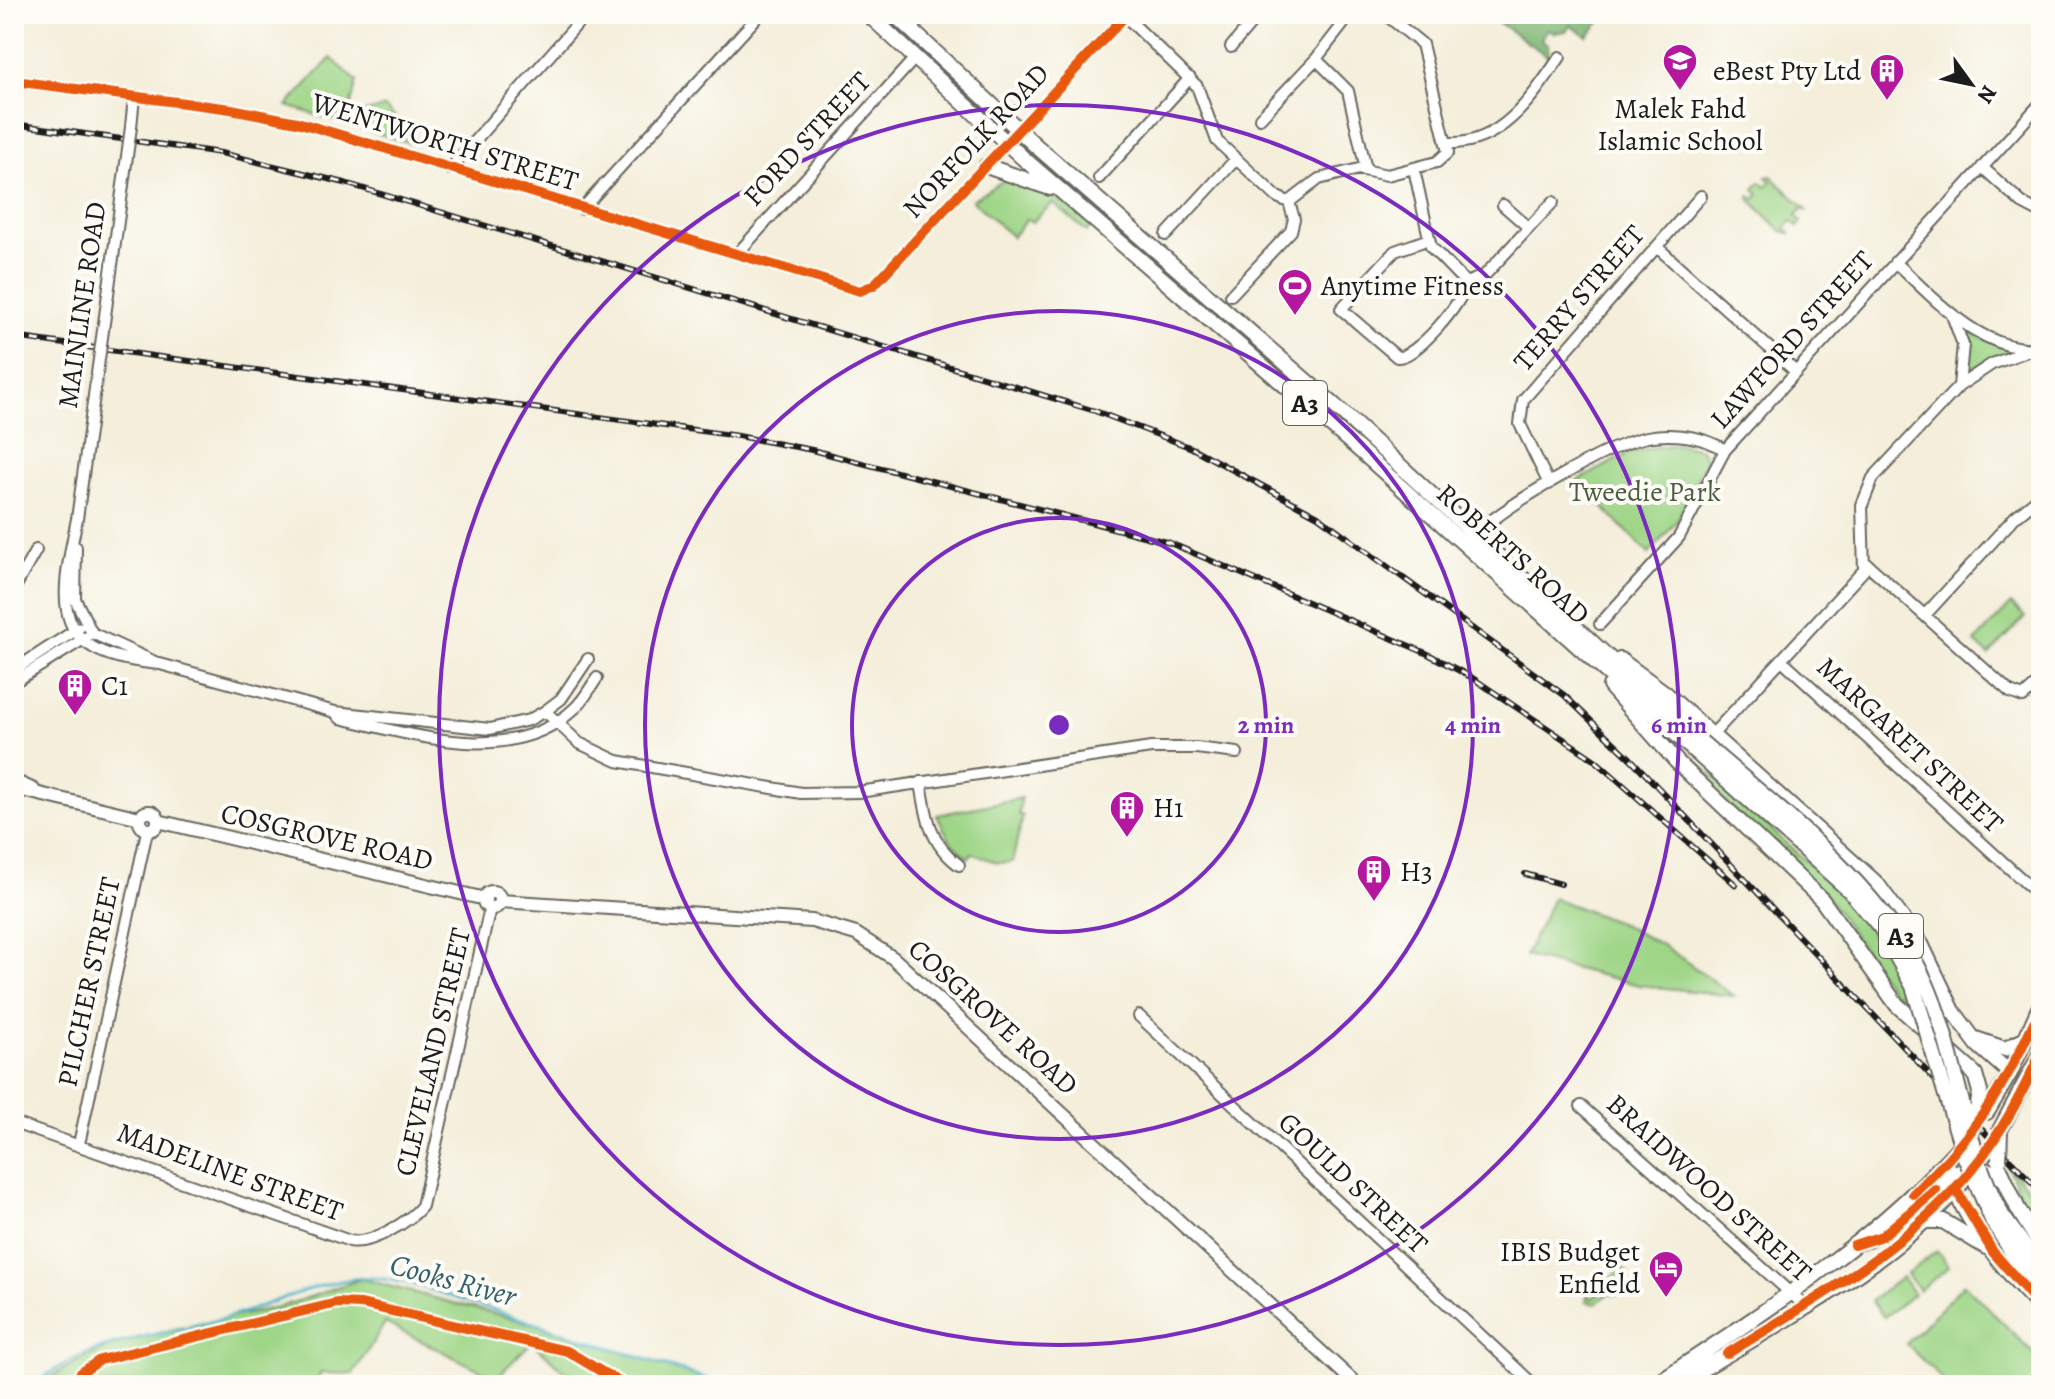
<svg xmlns="http://www.w3.org/2000/svg" width="2055" height="1399" viewBox="0 0 2055 1399" font-family="Alegreya,serif">
<style>
.green{fill:#9ed586;stroke:#5d7851;stroke-width:2}
.forest{fill:#7eb673;stroke:#4d6948;stroke-width:2}
.lines{fill:none;stroke-linecap:round;stroke-linejoin:round}
.stream{stroke:#4db4cc;stroke-width:3}
.minor-casing{stroke:#68665e;stroke-width:14}
.major-casing{stroke:#68665e;stroke-width:16}
.highway-casing{stroke:#68665e;stroke-width:18}
.minor{stroke:#fff;stroke-width:10}
.major{stroke:#fff;stroke-width:12}
.highway{stroke:#fff;stroke-width:14}
.rail-casing{stroke:#1c1c1c;stroke-width:6}
.rail{stroke:#fdfcf7;stroke-width:3;stroke-dasharray:9;stroke-linecap:butt}
.minor-bridge-casing{stroke:#68665e;stroke-width:14;stroke-linecap:butt}
.highway-bridge-casing{stroke:#68665e;stroke-width:18;stroke-linecap:butt}
.minor-bridge{stroke:#fff;stroke-width:10}
.highway-bridge{stroke:#fff;stroke-width:14}
.cycleway-casing{stroke:#fdfcf7;stroke-width:15}
.cycleway{stroke:#e8590c;stroke-width:10}
.ring{fill:none;stroke:#7b2cbf;stroke-width:4}
.labels{text-anchor:middle;dominant-baseline:central;stroke-width:8;stroke-linejoin:round;paint-order:stroke}
.shield{fill:#fdfcf7;stroke:#605f5e;stroke-width:2}
.shield-label{font-size:26px;font-weight:bold;fill:#1c1c1c}
.poi-label{font-size:28px;fill:#1c1c1c;stroke:#fdfcf7;text-anchor:start}
.street-label{font-size:28px;fill:#1c1c1c;stroke:#fdfcf7}
.park-label{font-size:28px;fill:#4a5d41;stroke:#fdfcf7}
.water-label{font-size:30px;font-style:italic;fill:#32606b;stroke:#fdfcf7}
.centre{fill:#7b2cbf;stroke:#fdfcf7;stroke-width:4}
.ring-label{font-size:24px;text-anchor:middle;font-weight:bold;fill:#7b2cbf;stroke:#fdfcf7;stroke-width:8;stroke-linejoin:round;paint-order:stroke}
</style>
<rect width="100%" height="100%" fill="#fdfcf7"/>
<filter id="ink" filterUnits="userSpaceOnUse"><feTurbulence type="fractalNoise" baseFrequency=".0125" numOctaves="2"/><feDisplacementMap in="SourceGraphic" scale="16" xChannelSelector="R" yChannelSelector="G"/><feConvolveMatrix kernelMatrix="1 2 1 2 8 2 1 2 1" color-interpolation-filters="sRGB"/></filter>
<filter id="wash" filterUnits="userSpaceOnUse"><feTurbulence type="fractalNoise" baseFrequency=".006" numOctaves="4" result="noise"/><feDisplacementMap in="SourceGraphic" scale="32" xChannelSelector="R" yChannelSelector="G"/><feGaussianBlur stdDeviation="1.8" result="paint"/><feColorMatrix in="noise" values="0 0 0 0 0 0 0 0 0 0 0 0 0 0 0 0 0 1.4 0 .05"/><feComposite in="paint" operator="in"/></filter>
<g filter="url(#wash)">
<rect width="100%" height="100%" fill="#f4eeda"/>
<path class="green" d="M 331,58 L 357,81 L 346,124 L 287,106 Z
M 385,107 L 414,136 L 413,144 L 355,127 L 362,113 Z
M 1771,176 L 1808,211 L 1802,209 L 1796,216 L 1802,222 L 1798,227 L 1792,221 L 1785,228 L 1791,234 L 1782,231 L 1749,199 L 1749,195 L 1755,199 L 1759,195 L 1754,189 L 1760,182 L 1766,187 L 1771,182 L 1766,177 Z
M 1004,180 L 1050,193 L 1091,225 L 1087,232 L 1053,203 L 1032,222 L 1027,219 L 1012,237 L 972,200 Z
M 1136,242 L 1333,413 L 1397,475 L 1133,245 Z
M 1967,330 L 2011,350 L 1968,371 Z
M 1677,444 L 1701,449 L 1706,459 L 1677,521 L 1649,554 L 1577,481 L 1633,451 Z
M 2011,604 L 2025,617 L 1989,655 L 1975,642 Z
M 1640,709 L 1857,908 L 1883,943 L 1913,1002 L 1892,992 L 1830,901 L 1697,776 Z
M 1021,798 L 1019,815 L 1023,816 L 1012,862 L 998,863 L 972,853 L 968,858 L 951,843 L 937,815 Z
M 1553,898 L 1621,924 L 1666,947 L 1734,996 L 1639,985 L 1525,956 Z
M 2006,1164 L 2041,1202 L 2041,1230 L 2027,1210 Z
M 1937,1251 L 1949,1267 L 1919,1290 L 1907,1274 Z
M 1622,1267 L 1627,1272 L 1615,1281 L 1625,1295 L 1609,1294 L 1595,1304 L 1586,1301 L 1587,1294 L 1592,1299 Z
M 1902,1277 L 1914,1294 L 1884,1317 L 1871,1301 Z
M 362,1279 L 541,1326 L 723,1385 L 612,1385 L 596,1372 L 579,1385 L 532,1342 L 496,1378 L 385,1323 L 353,1374 L 320,1373 L 317,1385 L 41,1385 C 103,1334 198,1326 274,1308 C 304,1301 332,1287 362,1279 Z
M 1964,1284 L 2041,1361 L 2041,1385 L 1948,1385 L 1906,1344 Z"/>
<path class="forest" d="M 1486,14 L 1608,14 L 1587,36 L 1570,25 L 1566,31 L 1555,33 L 1548,29 L 1541,39 L 1548,44 L 1549,57 Z"/>
<g class="lines">
<path class="stream" d="M 35,1385 C 90,1336 162,1338 229,1317 C 273,1304 318,1281 364,1278 C 381,1277 397,1281 413,1284 L 726,1385"/>
</g>
</g>
<g filter="url(#ink)">
<g class="lines">
<defs>
<path id="minor" d="M 1125,16 L 1197,86 L 1217,141 L 1277,197 L 1289,202 L 1319,179 L 1359,169 L 1387,175 L 1437,162 L 1448,152 L 1422,44 L 1385,14
M 911,30 L 925,14
M 1231,47 L 1259,14
M 1316,59 L 1348,91 L 1366,169
M 14,81 L 231,109 L 297,122 L 860,291 L 874,285 L 1127,14
M 1260,118 L 1316,59 L 1351,14
M 131,127 L 134,97
M 1448,143 C 1501,146 1533,96 1560,57
M 1982,167 L 2022,203 L 2041,213
M 450,169 L 586,14
M 1414,169 L 1431,247 L 1466,283 C 1464,302 1415,359 1397,357 L 1341,309 L 1395,251 L 1429,239
M 1099,178 L 1190,78
M 1503,205 L 1528,227
M 582,209 L 760,14
M 1166,235 L 1236,159
M 1657,247 L 1796,372
M 737,254 L 915,58
M 1895,262 C 1934,298 1982,354 2041,348
M 1466,283 L 1484,276 L 1553,202
M 1231,295 L 1291,231 L 1294,219 L 1289,202
M 1952,315 L 1963,345 L 1959,386
M 1549,484 L 1520,424 L 1523,400 L 1701,196
M 77,519 C 58,608 50,655 160,664 L 335,712 L 490,729 L 529,720 L 545,711 L 561,699 L 588,659
M 1472,537 C 1501,508 1607,445 1647,437 C 1672,432 1703,436 1725,450
M 76,547 L 75,599 L 92,633 L 155,662
M 1866,563 L 2010,692 L 2023,697 L 2041,681
M 14,589 L 36,550
M 1926,614 L 2015,517 L 2041,496
M 1600,624 L 1679,537 L 1725,450 L 2041,103
M 1782,660 L 2041,897
M 14,670 L 79,628
M 14,682 L 87,637
M 545,711 L 579,743 L 617,761 L 801,793 L 859,792 L 1151,748 L 1196,748 L 1237,753
M 335,712 L 340,718 C 413,735 513,768 575,708 C 584,700 590,688 597,678
M 1712,735 L 1864,570 L 1862,505 L 1873,478 L 1959,386 L 1992,364 L 2030,350
M 14,780 L 34,789
M 921,782 C 926,816 930,844 959,865
M 1139,1016 L 1534,1385
M 1581,1106 L 1805,1306
M 14,1123 L 350,1241 C 371,1245 409,1222 422,1206 L 490,908
M 79,1144 L 147,831"/>
<path id="major" d="M 14,788 L 140,818
M140 821a9 9 0 1 1 18 0a9 9 0 1 1-18 0Z
M 158,821 L 485,899
M484 900a8 8 0 1 1 16 0a8 8 0 1 1-16 0Z
M 500,901 L 812,921 L 856,934 L 893,958 L 1357,1385"/>
<path id="highway" d="M 868,14 L 1023,158 L 1363,453 L 1678,736
M 894,14 L 1035,145 L 1335,406 L 1685,728
M 986,166 L 1050,188
M 1620,660 L 1665,693 L 1877,884 L 1921,944 L 1953,1011 L 1978,1045 L 2010,1073
M 1610,686 L 1677,762 L 1822,900 L 1897,1005 L 1975,1074 L 1980,1092 L 1978,1105
M 1976,1039 L 2005,1049 L 2026,1039
M 1987,1112 L 2010,1073 L 2041,1004
M 2000,1130 L 2041,1053
M 1947,1161 C 1952,1208 2008,1275 2041,1307
M 2000,1169 L 2018,1209 L 2041,1246
M 2003,1217 L 2041,1269
M 1923,1221 L 1943,1221 L 1986,1247
M 1993,1222 L 2017,1260 L 2041,1287
M 1862,1242 C 1900,1230 1946,1166 1978,1167 C 1986,1168 1994,1173 2001,1177
M 1654,1385 C 1766,1311 1878,1240 1967,1138
M 1676,1385 C 1782,1319 1911,1259 1984,1154"/>
</defs>
<use href="#minor" class="minor-casing"/>
<use href="#major" class="major-casing"/>
<use href="#highway" class="highway-casing"/>
<use href="#minor" class="minor"/>
<use href="#major" class="major"/>
<use href="#highway" class="highway"/>
<defs>
<path id="rail" d="M 14,124 L 221,153 L 345,183 L 1095,411 L 1192,448 L 1318,516 L 1564,695 L 1631,759 L 2041,1192
M 14,337 L 738,436 L 812,450 L 1170,543 L 1426,653 L 1471,677 L 1595,760 L 1736,885
M 1525,874 L 1561,884"/>
</defs>
<use href="#rail" class="rail-casing"/>
<use href="#rail" class="rail"/>
<defs>
<path id="minor-bridge" d="M 77,519 L 131,127"/>
<path id="highway-bridge" d="M 1685,728 C 1766,800 1880,882 1925,981 C 1959,1057 1962,1144 2003,1217
M 1678,736 L 1850,891 L 1881,928 L 1913,986 L 1964,1155 L 1993,1222
M 1972,1132 L 1978,1105
M 1999,1161 L 2000,1130"/>
</defs>
<use href="#minor-bridge" class="minor-bridge-casing"/>
<use href="#highway-bridge" class="highway-bridge-casing"/>
<use href="#minor-bridge" class="minor-bridge"/>
<use href="#highway-bridge" class="highway-bridge"/>
<defs>
<path id="cycleway" d="M 14,81 L 231,109 L 297,122 L 860,291 L 874,285 L 1127,14
M 1955,1188 L 1993,1252 L 2041,1307
M 1913,1194 C 1968,1145 2004,1088 2034,1022
M 1854,1245 L 1882,1236 L 1936,1190
M 1727,1354 C 1815,1299 1907,1249 1973,1168 C 2002,1133 2022,1093 2041,1053
M 72,1385 L 81,1373 L 100,1360 L 337,1303 L 361,1304 L 567,1351 L 624,1385"/>
</defs>
<use href="#cycleway" class="cycleway-casing"/>
<use href="#cycleway" class="cycleway"/>
</g>
</g>
<g class="ring">
<circle cx="1059" cy="725" r="207"/>
<circle cx="1059" cy="725" r="414"/>
<circle cx="1059" cy="725" r="620"/>
</g>
<defs>
<symbol id="school-pin" viewBox="-11 -11 22 30"><path d="M0 17L-7.5 6A9.5 9.5 0 1 1 7.5 6Z" fill="#b5179e" stroke="#fdfcf7"/><path d="M0-5L7-2L0 1L-7-2ZM-4 1L0 2.5L4 1V4Q0 6-4 4Z" fill="#fff"/></symbol>
<symbol id="building-pin" viewBox="-11 -11 22 30"><path d="M0 17L-7.5 6A9.5 9.5 0 1 1 7.5 6Z" fill="#b5179e" stroke="#fdfcf7"/><path d="M-4-6H4V6H1V3H-1V6H-4ZM-2.5-4.3h1.7v1.8h-1.7ZM.8-4.3h1.7v1.8H.8ZM-2.5-1h1.7V.8h-1.7ZM.8-1h1.7V.8H.8Z" fill="#fff"/></symbol>
<symbol id="stadium-pin" viewBox="-11 -11 22 30"><path d="M0 17L-7.5 6A9.5 9.5 0 1 1 7.5 6Z" fill="#b5179e" stroke="#fdfcf7"/><path d="M0-5a6.5 5 0 1 0 0 10a6.5 5 0 1 0 0-10ZM-3.5-1.8h7v3.6h-7Z" fill="#fff"/></symbol>
<symbol id="hotel-pin" viewBox="-11 -11 22 30"><path d="M0 17L-7.5 6A9.5 9.5 0 1 1 7.5 6Z" fill="#b5179e" stroke="#fdfcf7"/><path d="M-6-4.5h1.5V1H6V5H4.5V3h-9V5H-6ZM-4 0a1.8 1.8 0 1 1 3.6 0ZM.5 0V-2.5h3Q6-2.5 6 0Z" fill="#fff"/></symbol>
</defs>
<g fill-rule="evenodd">
<use href="#school-pin" x="1660" y="41" width="40" height="54"/>
<use href="#building-pin" x="1867" y="51" width="40" height="54"/>
<use href="#stadium-pin" x="1275" y="266" width="40" height="54"/>
<use href="#building-pin" x="55" y="666" width="40" height="54"/>
<use href="#building-pin" x="1107" y="788" width="40" height="54"/>
<use href="#building-pin" x="1354" y="852" width="40" height="54"/>
<use href="#hotel-pin" x="1646" y="1248" width="40" height="54"/>
</g>
<g class="labels">
<g class="shield">
<rect x="1283" y="381" width="44" height="44" rx="6"/>
<rect x="1879" y="914" width="44" height="44" rx="6"/>
</g>
<g class="shield-label">
<text x="1305" y="403">A3</text>
<text x="1901" y="936">A3</text>
</g>
<g class="poi-label">
<text x="1861" y="71" text-anchor="end">eBest Pty Ltd</text>
<text x="1680" y="109" text-anchor="middle">Malek Fahd<tspan x="1680" dy="32">Islamic School</tspan></text>
<text x="1321" y="286">Anytime Fitness</text>
<text x="101" y="686">C1</text>
<text x="1153" y="808">H1</text>
<text x="1400" y="872">H3</text>
<text x="1640" y="1252" text-anchor="end">IBIS Budget<tspan x="1640" dy="32">Enfield</tspan></text>
</g>
<g class="street-label">
<text transform="translate(807 139) rotate(-47)">FORD STREET</text>
<text transform="translate(976 141) rotate(-47)">NORFOLK ROAD</text>
<text transform="translate(445 142) rotate(17)">WENTWORTH STREET</text>
<text transform="translate(1579 298) rotate(-49)">TERRY STREET</text>
<text transform="translate(82 305) rotate(-82)">MAINLINE ROAD</text>
<text transform="translate(1792 340) rotate(-48)">LAWFORD STREET</text>
<text transform="translate(1513 554) rotate(42)">ROBERTS ROAD</text>
<text transform="translate(1910 745) rotate(43)">MARGARET STREET</text>
<text transform="translate(327 837) rotate(13)">COSGROVE ROAD</text>
<text transform="translate(89 982) rotate(-78)">PILCHER STREET</text>
<text transform="translate(993 1017) rotate(42)">COSGROVE ROAD</text>
<text transform="translate(433 1052) rotate(-77)">CLEVELAND STREET</text>
<text transform="translate(230 1172) rotate(20)">MADELINE STREET</text>
<text transform="translate(1353 1183) rotate(43)">GOULD STREET</text>
<text transform="translate(1709 1188) rotate(42)">BRAIDWOOD STREET</text>
</g>
<g class="park-label">
<text x="1645" y="492">Tweedie Park</text>
</g>
<g class="water-label">
<text transform="translate(453 1280) rotate(15)">Cooks River</text>
</g>
</g>
<circle cx="1059" cy="725" r="12" class="centre"/>
<g class="ring-label">
<text x="1266" y="733">2 min</text>
<text x="1473" y="733">4 min</text>
<text x="1679" y="733">6 min</text>
</g>
<rect width="2055" height="1399" fill="none" stroke="#fdfcf7" stroke-width="48"/>
<g transform="translate(1971 84) rotate(123)" stroke="#fdfcf7" stroke-width="6" paint-order="stroke">
<path d="M0-6L14 30L0 20L-14 30Z" fill="#1c1c1c"/>
<text y="-12" font-size="22" font-weight="bold" text-anchor="middle" fill="#1c1c1c">N</text>
</g>
</svg>
